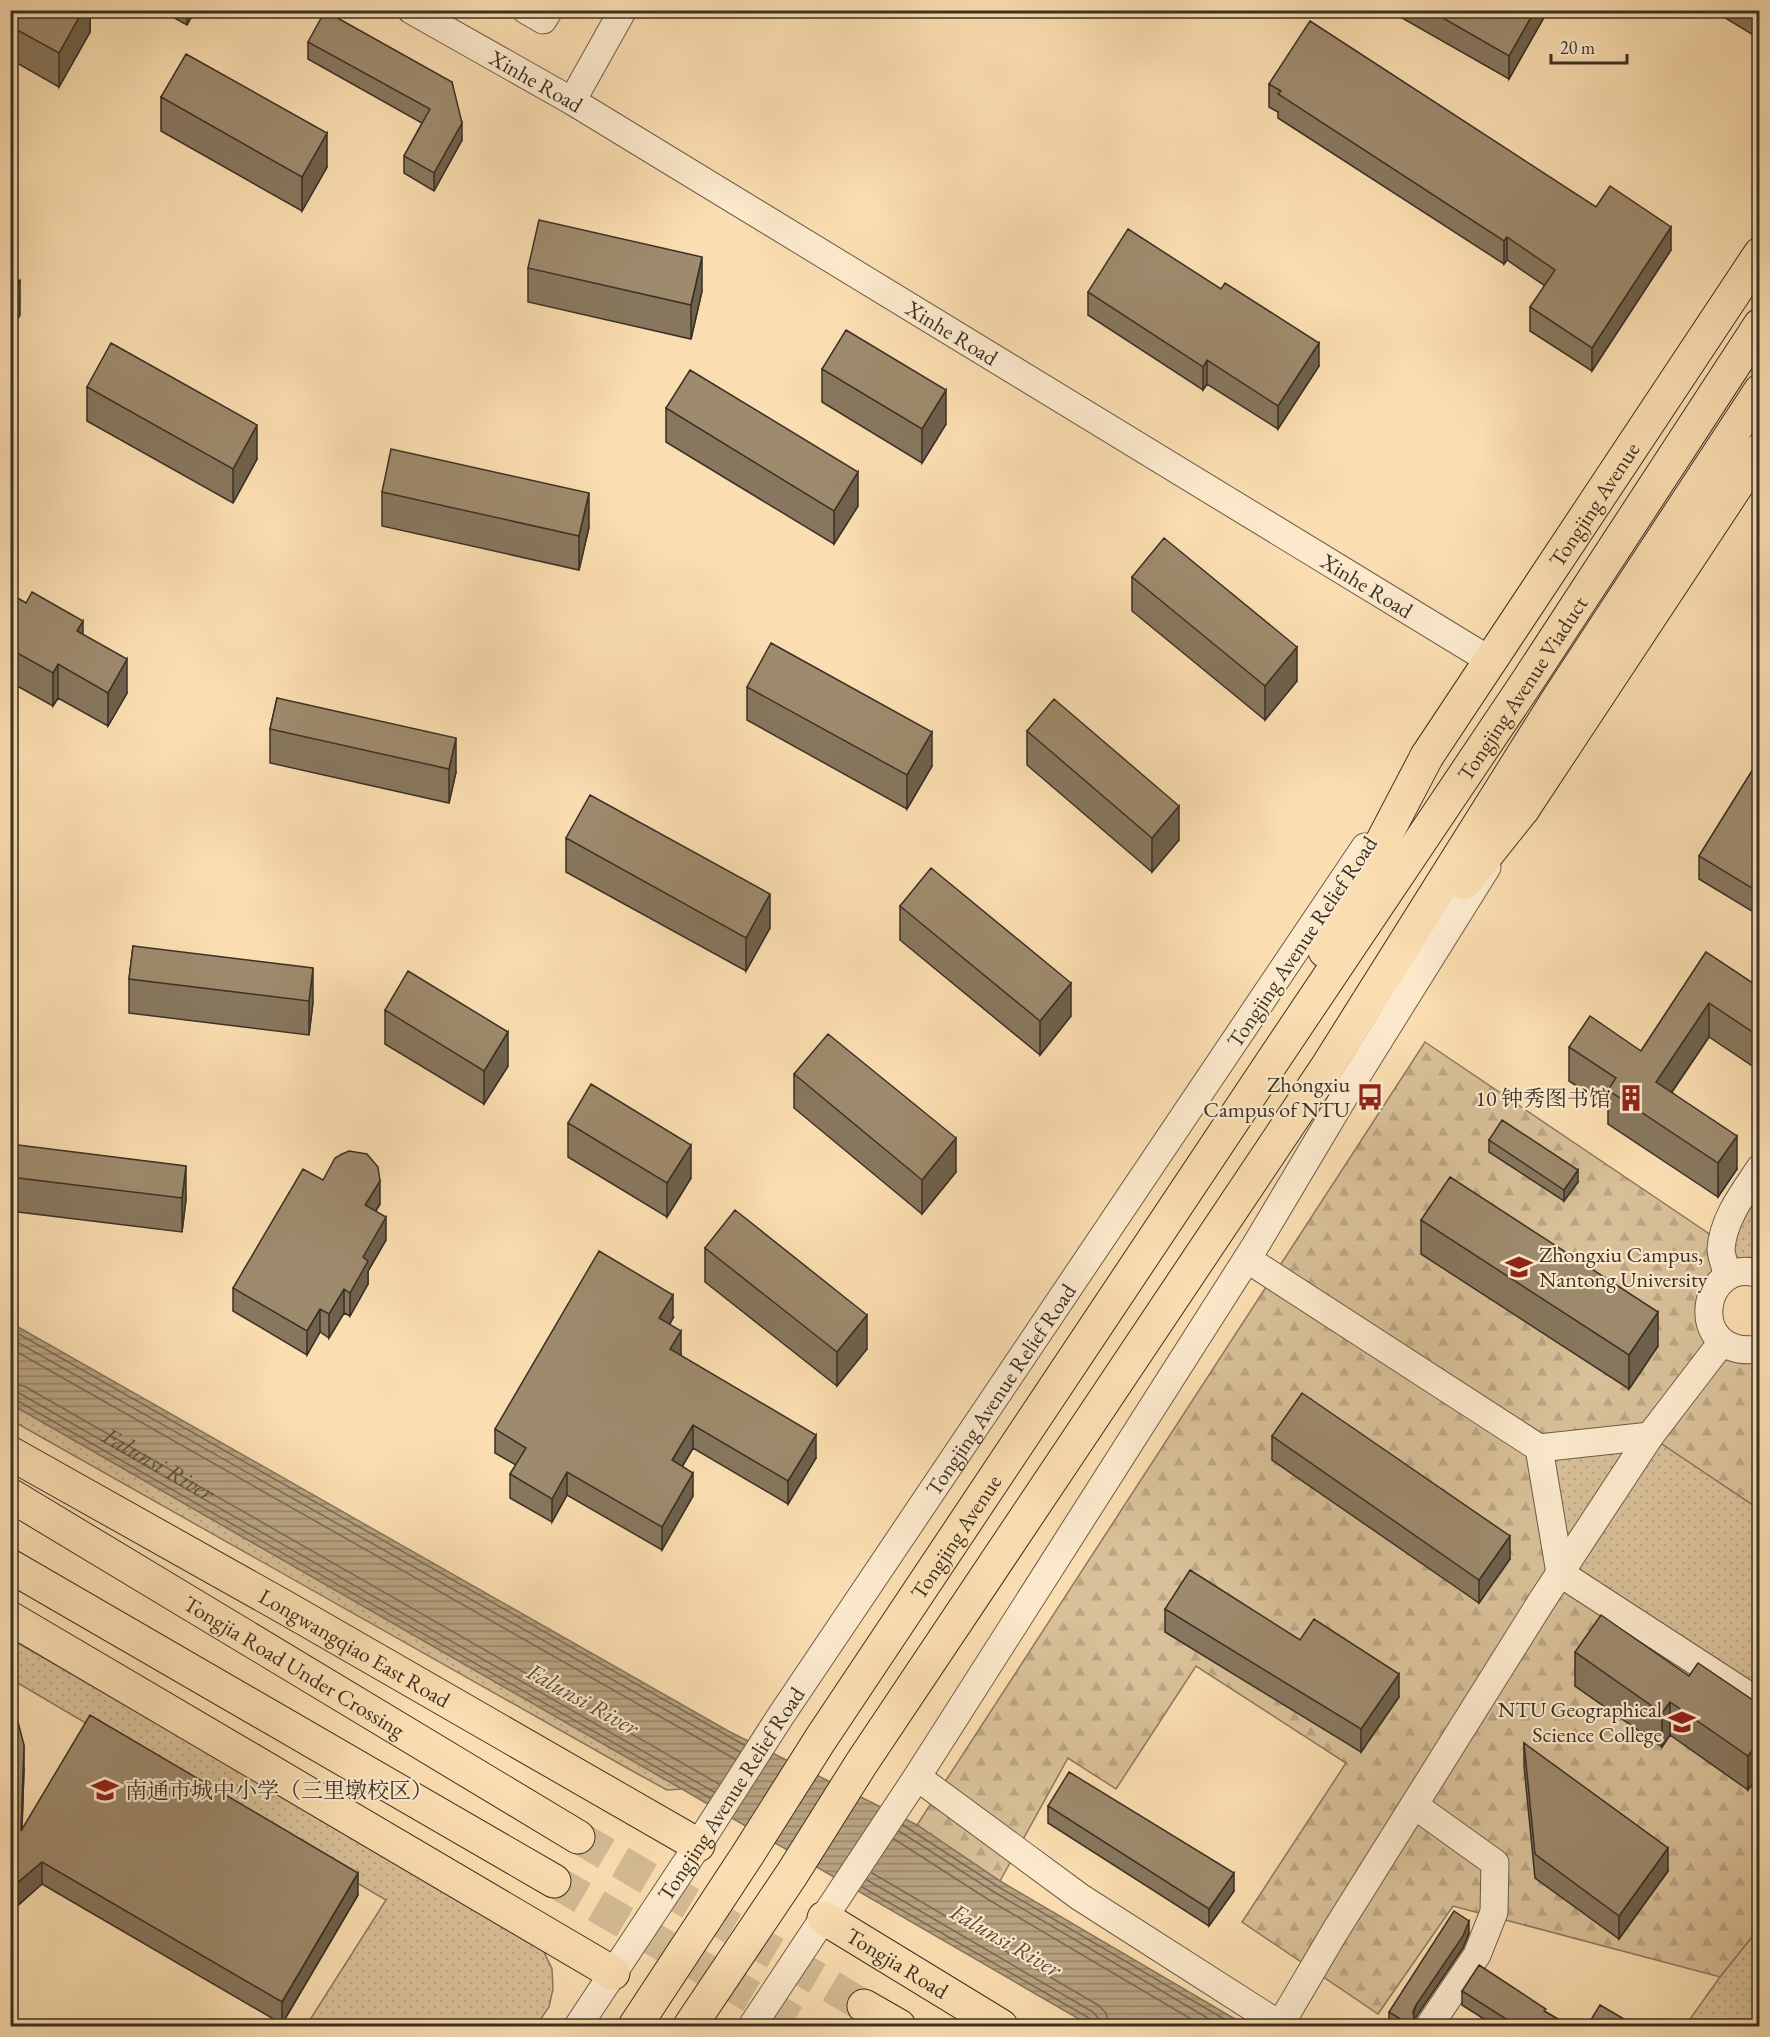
<svg xmlns="http://www.w3.org/2000/svg" width="1770" height="2037" viewBox="0 0 1770 2037" font-family="'EB Garamond','Noto Serif SC',serif">
<style>
.grass{fill:url(#grass-dots);stroke:#8a785e;stroke-width:1.5}
.forest{fill:url(#forest-firs);stroke:#8a785e;stroke-width:1.5}
.water{fill:url(#water-rules);stroke:#86755c;stroke-width:1.5}
.lines{fill:none;stroke-linecap:round;stroke-linejoin:round}
.shore{stroke:#7a6a53;stroke-width:1.5}
.major-tunnel{stroke:#d4bb94;stroke-width:33;stroke-dasharray:33 16;stroke-linecap:butt}
.minor-casing{stroke:#6a5c48;stroke-width:29}
.major-casing{stroke:#3a3125;stroke-width:35}
.highway-casing{stroke:#3a3125;stroke-width:35}
.minor{stroke:#fce9cc;stroke-width:27}
.major{stroke:#faddb0;stroke-width:33}
.highway{stroke:#faddb0;stroke-width:33}
.wall{fill:#88775e;stroke:#3a3125;stroke-width:1.5}
.shaded-wall{fill:#6f614c;stroke:#3a3125;stroke-width:1.5}
.building{fill:#9e8a6d;stroke:#3a3125;stroke-width:1.5}
.labels{text-anchor:middle;dominant-baseline:central;stroke-width:4.5;stroke-linejoin:round;paint-order:stroke}
.street-label{font-size:22px;fill:#3a3125;stroke:#fce9cc}
.poi-label{font-size:22px;fill:#3a3125;stroke:#fce9cc;text-anchor:end}
.water-label{font-size:24px;font-style:italic;fill:#5a4e3c;stroke:#fce9cc}
</style>
<defs>
<pattern id="grass-dots" width="8" height="8" patternUnits="userSpaceOnUse" patternTransform="scale(1.5)"><rect width="8" height="8" fill="#d9c098"/><path d="M2 2h.1M6 6h.1" fill="none" stroke="#bba583" stroke-width="1.8" stroke-linecap="round"/></pattern>
<pattern id="forest-firs" width="22" height="20" patternUnits="userSpaceOnUse" patternTransform="scale(1.5)"><rect width="22" height="20" fill="#d9c098"/><path d="M5 1l3.5 6h-7zM16 11l3.5 6h-7z" fill="#bba583"/></pattern>
<pattern id="water-rules" width="6" height="5" patternUnits="userSpaceOnUse" patternTransform="scale(1.5)"><rect width="6" height="5" fill="#b9a381"/><path d="M0 2.5h6" fill="none" stroke="#978569"/></pattern>
</defs>
<rect width="100%" height="100%" fill="#faddb0"/>
<filter id="stains"><feTurbulence type="fractalNoise" baseFrequency=".00333" numOctaves="4"/><feColorMatrix values="0 0 0 0 .2 0 0 0 0 .09 0 0 0 0 .02 0 0 0 .5 -.17"/></filter>
<radialGradient id="worn" r=".72"><stop offset=".6" stop-color="#630" stop-opacity="0"/><stop offset="1" stop-color="#630" stop-opacity=".3"/></radialGradient>
<path class="grass" d="M 1759,1168 L 1759,1274 L 1741,1272 L 1726,1225 Z
M 11,1404 L 682,1789 L 667,1790 L 636,1773 L 11,1420 Z
M 1650,1436 L 1759,1509 L 1759,1703 L 1560,1573 L 1539,1448 Z
M 11,1639 L 515,1931 L 544,1952 L 552,1969 L 553,1989 L 549,2007 L 536,2026 L 306,2026 L 386,1900 L 11,1679 Z
M 1759,1928 L 1759,2026 L 1685,2026 L 1720,1977 Z"/>
<path class="forest" d="M 1425,1042 L 1708,1233 L 1721,1250 L 1708,1321 L 1759,1349 L 1759,1509 L 1650,1436 L 1540,1448 L 1560,1573 L 1759,1703 L 1759,1928 L 1720,1977 L 1453,1906 L 1378,2014 L 1242,1922 L 1346,1763 L 1196,1666 L 1116,1789 L 1068,1758 L 1000,1881 L 917,1825 Z"/>
<path class="water" d="M 11,1323 L 730,1732 L 917,1825 L 1000,1881 L 1247,2026 L 1091,2026 L 682,1789 L 11,1404 Z"/>
<g class="lines">
<g class="shore">
<path d="M 10,1329 L 744,1745"/>
<path d="M 10,1338 L 740,1752"/>
<path d="M 10,1348 L 735,1759"/>
<path id="s1" d="M 10,1383 L 24,1386 L 719,1784"/>
<path d="M 10,1392 L 19,1393 L 714,1792"/>
<path d="M 10,1399 L 16,1400 L 710,1798"/>
<path d="M 903,1825 L 997,1886 L 1236,2026"/>
<path d="M 899,1831 L 994,1892 L 1221,2026"/>
<path d="M 894,1839 L 989,1900 L 1203,2026"/>
<path d="M 872,1873 L 1098,2005 L 1106,2013 L 1109,2026"/>
<path d="M 867,1880 L 1093,2012 L 1099,2019 L 1100,2026"/>
<path d="M 862,1887 L 1089,2018 L 1093,2026"/>
</g>
<path class="major-tunnel" d="M 578,1837 L 864,2006
M 554,1881 L 802,2026"/>
<defs>
<g id="minor">
<path id="s2" d="M 411,10 L 572,101 L 1491,661"/>
<path d="M 526,10 L 543,20 L 549,10"/>
<path d="M 572,101 L 623,10"/>
<path d="M 1247,1259 L 1539,1448 L 1650,1436"/>
<path d="M 1760,1274 C 1700,1254 1684,1360 1760,1349"/>
<path d="M 1728,1276 C 1726,1268 1721,1257 1721,1249 C 1723,1219 1744,1192 1760,1168"/>
<path d="M 1539,1448 L 1560,1573 L 1760,1703"/>
<path d="M 917,1777 L 1080,1897 L 1280,2025 L 1334,1933 L 1541,1602 L 1650,1436 L 1722,1342"/>
<path d="M 1414,1805 L 1495,1863 L 1494,1912 L 1477,1955 L 1429,2026"/>
<path id="s3" d="M 578,2026 L 698,1845 L 780,1717 L 1365,847"/>
<path d="M 752,2026 L 917,1777 L 1257,1243 L 1351,1085 L 1487,867"/>
</g>
<g id="major">
<path id="s4" d="M 1427,756 L 1760,254"/>
<path d="M 1523,809 L 1760,450"/>
<path id="s5" d="M 10,1453 L 286,1608 L 698,1845"/>
<path id="s6" d="M 10,1495 L 578,1837"/>
<path d="M 10,1566 L 554,1881"/>
<path d="M 10,1618 L 613,1973"/>
<path id="s7" d="M 824,1918 L 1001,2026"/>
<path d="M 864,2006 L 899,2026"/>
</g>
<g id="highway">
<path d="M 1464,883 L 1523,809"/>
<path d="M 1325,951 L 1427,756"/>
<path id="s8" d="M 635,2026 L 748,1854 L 820,1740 L 1280,1050 L 1527,682 L 1760,325"/>
<path d="M 690,2026 L 792,1874 L 861,1764 L 1327,1067 L 1558,699 L 1760,391"/>
</g>
</defs>
<use href="#minor" class="minor-casing"/>
<use href="#major" class="major-casing"/>
<use href="#highway" class="highway-casing"/>
<use href="#minor" class="minor"/>
<use href="#major" class="major"/>
<use href="#highway" class="highway"/>
</g>
<path class="wall" d="M 10,10 L 90,10 L 90,32 L 59,87 L 10,59 Z
M 160,10 L 195,10 L 187,25 Z
M 1388,10 L 1543,10 L 1543,19 L 1509,79 Z
M 1712,10 L 1760,10 L 1760,39 Z
M 308,42 L 452,82 L 462,140 L 434,191 L 404,173 L 404,156 L 422,123 L 308,59 Z
M 1269,84 L 1596,207 L 1671,250 L 1592,371 L 1530,331 L 1530,307 L 1545,286 L 1507,260 L 1504,264 L 1278,118 L 1278,112 L 1269,107 Z
M 161,97 L 327,167 L 302,211 L 161,131 Z
M 528,268 L 702,291 L 691,339 L 528,302 Z
M 1221,289 L 1319,366 L 1278,429 L 1207,384 L 1203,390 L 1088,315 L 1088,292 Z
M 822,369 L 946,424 L 922,463 L 822,402 Z
M 87,387 L 257,459 L 233,503 L 87,421 Z
M 666,408 L 858,506 L 834,544 L 666,442 Z
M 382,492 L 589,527 L 579,570 L 382,526 Z
M 1132,577 L 1297,681 L 1265,720 L 1132,611 Z
M 10,594 L 83,635 L 127,693 L 108,726 L 58,698 L 53,706 L 10,682 Z
M 747,687 L 932,766 L 907,809 L 747,720 Z
M 277,698 L 456,772 L 449,803 L 270,763 L 270,729 Z
M 1027,731 L 1179,840 L 1152,872 L 1027,765 Z
M 1760,758 L 1760,916 L 1699,879 L 1699,856 Z
M 566,838 L 770,928 L 746,971 L 566,872 Z
M 900,906 L 1071,1016 L 1040,1055 L 900,940 Z
M 133,946 L 313,1002 L 309,1035 L 129,1013 L 129,979 Z
M 1706,952 L 1760,988 L 1760,1071 L 1709,1037 L 1672,1092 L 1737,1169 L 1718,1197 L 1608,1124 L 1608,1106 L 1569,1081 L 1569,1047 L 1641,1051 Z
M 385,1010 L 508,1066 L 484,1104 L 385,1044 Z
M 794,1074 L 956,1172 L 922,1214 L 794,1108 Z
M 568,1123 L 691,1178 L 667,1217 L 568,1157 Z
M 1489,1140 L 1578,1182 L 1564,1201 L 1489,1152 Z
M 10,1144 L 186,1199 L 182,1232 L 10,1211 Z
M 323,1180 L 380,1204 L 376,1211 L 386,1240 L 368,1271 L 368,1284 L 350,1316 L 344,1313 L 329,1338 L 320,1332 L 307,1355 L 233,1311 L 233,1288 Z
M 1421,1220 L 1658,1346 L 1629,1389 L 1421,1254 Z
M 705,1248 L 867,1349 L 837,1386 L 705,1282 Z
M 673,1318 L 670,1324 L 681,1354 L 680,1355 L 816,1458 L 788,1504 L 693,1448 L 682,1467 L 693,1496 L 662,1550 L 567,1495 L 552,1522 L 510,1498 L 510,1474 L 516,1465 L 495,1453 L 495,1429 Z
M 1272,1436 L 1510,1559 L 1479,1603 L 1272,1460 Z
M 1165,1609 L 1300,1640 L 1399,1697 L 1361,1752 L 1165,1632 Z
M 1575,1652 L 1689,1676 L 1760,1705 L 1748,1790 L 1670,1735 L 1662,1747 L 1575,1686 Z
M 1524,1743 L 1668,1871 L 1619,1939 L 1535,1878 L 1524,1766 Z
M 24,1768 L 22,1830 L 358,1895 L 282,2024 L 42,1884 L 13,1910 Z
M 1048,1806 L 1234,1891 L 1209,1926 L 1048,1823 Z
M 1469,1933 L 1463,1948 L 1416,2017 L 1414,2022 L 1414,2026 L 1394,2026 L 1389,2024 L 1389,2012 Z
M 1462,1991 L 1546,2012 L 1570,2026 L 1495,2026 L 1462,2005 Z"/>
<path class="shaded-wall" d="M 83,10 L 90,10 L 90,32 L 59,87 L 59,53 Z
M 187,10 L 195,10 L 187,25 Z
M 1535,10 L 1543,10 L 1543,19 L 1509,79 L 1509,56 Z
M 462,123 L 462,140 L 434,191 L 434,173 Z
M 327,133 L 327,167 L 302,211 L 302,177 Z
M 1671,227 L 1671,250 L 1592,371 L 1592,348 Z
M 1507,237 L 1507,260 L 1504,264 L 1504,241 Z
M 702,257 L 702,291 L 691,339 L 691,305 Z
M 20,281 L 20,315 L 10,332 L 10,298 Z
M 1319,343 L 1319,366 L 1278,429 L 1278,406 Z
M 1207,360 L 1207,384 L 1203,390 L 1203,367 Z
M 946,390 L 946,424 L 922,463 L 922,429 Z
M 257,425 L 257,459 L 233,503 L 233,469 Z
M 858,472 L 858,506 L 834,544 L 834,511 Z
M 589,493 L 589,527 L 579,570 L 579,536 Z
M 83,621 L 83,655 L 77,631 Z
M 1297,647 L 1297,681 L 1265,720 L 1265,686 Z
M 127,659 L 127,693 L 108,726 L 108,693 Z
M 58,664 L 58,698 L 53,706 L 53,673 Z
M 932,732 L 932,766 L 907,809 L 907,775 Z
M 456,738 L 456,772 L 449,803 L 449,769 Z
M 1179,806 L 1179,840 L 1152,872 L 1152,838 Z
M 770,894 L 770,928 L 746,971 L 746,938 Z
M 313,968 L 313,1002 L 309,1035 L 309,1001 Z
M 1071,983 L 1071,1016 L 1040,1055 L 1040,1021 Z
M 1709,1003 L 1709,1037 L 1656,1115 L 1656,1082 Z
M 508,1032 L 508,1066 L 484,1104 L 484,1071 Z
M 1737,1136 L 1737,1169 L 1718,1197 L 1718,1163 Z
M 956,1138 L 956,1172 L 922,1214 L 922,1180 Z
M 691,1145 L 691,1178 L 667,1217 L 667,1183 Z
M 186,1166 L 186,1199 L 182,1232 L 182,1198 Z
M 1578,1170 L 1578,1182 L 1564,1201 L 1564,1190 Z
M 380,1181 L 380,1204 L 365,1228 L 365,1205 Z
M 386,1217 L 386,1240 L 368,1271 L 368,1284 L 350,1316 L 350,1293 L 363,1257 Z
M 344,1289 L 344,1313 L 329,1338 L 329,1314 Z
M 673,1295 L 673,1318 L 659,1341 L 659,1318 Z
M 320,1309 L 320,1332 L 307,1355 L 307,1331 Z
M 1658,1312 L 1658,1346 L 1629,1389 L 1629,1355 Z
M 867,1315 L 867,1349 L 837,1386 L 837,1352 Z
M 681,1331 L 681,1354 L 670,1372 L 670,1349 Z
M 693,1425 L 693,1448 L 672,1484 L 672,1460 Z
M 816,1435 L 816,1458 L 788,1504 L 788,1481 Z
M 567,1472 L 567,1495 L 552,1522 L 552,1499 Z
M 693,1473 L 693,1496 L 662,1550 L 662,1527 Z
M 1510,1536 L 1510,1559 L 1479,1603 L 1479,1580 Z
M 1399,1674 L 1399,1697 L 1361,1752 L 1361,1729 Z
M 1670,1702 L 1670,1735 L 1662,1747 L 1662,1713 Z
M 1760,1740 L 1760,1774 L 1748,1790 L 1748,1756 Z
M 24,1745 L 24,1768 L 21,1854 L 21,1831 Z
M 1668,1848 L 1668,1871 L 1619,1939 L 1619,1916 Z
M 42,1862 L 42,1884 L 10,1912 L 10,1889 Z
M 358,1873 L 358,1895 L 282,2024 L 282,2002 Z
M 1234,1873 L 1234,1891 L 1209,1926 L 1209,1909 Z
M 1469,1921 L 1469,1933 L 1463,1948 L 1416,2017 L 1414,2022 L 1414,2026 L 1410,2026 L 1416,2005 Z"/>
<path class="building" d="M 10,10 L 83,10 L 59,53 L 10,26 Z
M 1429,10 L 1535,10 L 1509,56 Z
M 1751,10 L 1760,10 L 1760,15 Z
M 325,11 L 452,82 L 462,123 L 434,173 L 404,156 L 430,109 L 308,42 Z
M 1310,21 L 1596,207 L 1610,186 L 1671,227 L 1592,348 L 1530,307 L 1555,270 L 1507,237 L 1504,241 L 1278,94 L 1281,91 L 1269,84 Z
M 186,54 L 327,133 L 302,177 L 161,97 Z
M 539,220 L 702,257 L 691,305 L 528,268 Z
M 1128,229 L 1221,289 L 1225,283 L 1319,343 L 1278,406 L 1207,360 L 1203,367 L 1088,292 Z
M 10,275 L 20,281 L 10,298 Z
M 846,330 L 946,390 L 922,429 L 822,369 Z
M 111,343 L 257,425 L 233,469 L 87,387 Z
M 690,370 L 858,472 L 834,511 L 666,408 Z
M 391,449 L 589,493 L 579,536 L 382,492 Z
M 1164,538 L 1297,647 L 1265,686 L 1132,577 Z
M 32,592 L 83,621 L 77,631 L 127,659 L 108,693 L 58,664 L 53,673 L 10,649 L 10,594 L 26,603 Z
M 771,643 L 932,732 L 907,775 L 747,687 Z
M 277,698 L 456,738 L 449,769 L 270,729 Z
M 1054,699 L 1179,806 L 1152,838 L 1027,731 Z
M 1760,758 L 1760,893 L 1699,856 Z
M 590,795 L 770,894 L 746,938 L 566,838 Z
M 931,868 L 1071,983 L 1040,1021 L 900,906 Z
M 133,946 L 313,968 L 309,1001 L 129,979 Z
M 1706,952 L 1760,988 L 1760,1037 L 1709,1003 L 1656,1082 L 1737,1136 L 1718,1163 L 1608,1090 L 1616,1078 L 1569,1047 L 1590,1016 L 1641,1051 Z
M 408,971 L 508,1032 L 484,1071 L 385,1010 Z
M 828,1034 L 956,1138 L 922,1180 L 794,1074 Z
M 591,1084 L 691,1145 L 667,1183 L 568,1123 Z
M 1502,1120 L 1578,1170 L 1564,1190 L 1489,1140 Z
M 10,1144 L 186,1166 L 182,1198 L 10,1177 Z
M 349,1151 L 367,1154 L 378,1167 L 380,1181 L 365,1205 L 386,1217 L 363,1257 L 368,1261 L 350,1293 L 344,1289 L 329,1314 L 320,1309 L 307,1331 L 233,1288 L 303,1169 L 323,1180 L 335,1158 L 342,1154 Z
M 1450,1177 L 1658,1312 L 1629,1355 L 1421,1220 Z
M 735,1210 L 867,1315 L 837,1352 L 705,1248 Z
M 599,1251 L 673,1295 L 659,1318 L 681,1331 L 670,1349 L 816,1435 L 788,1481 L 693,1425 L 672,1460 L 693,1473 L 662,1527 L 567,1472 L 552,1499 L 510,1474 L 526,1448 L 495,1429 Z
M 1302,1393 L 1510,1536 L 1479,1580 L 1272,1436 Z
M 1190,1570 L 1300,1640 L 1314,1619 L 1399,1674 L 1361,1729 L 1165,1609 Z
M 1601,1615 L 1689,1676 L 1698,1663 L 1760,1705 L 1760,1740 L 1748,1756 L 1670,1702 L 1662,1713 L 1575,1652 Z
M 10,1706 L 18,1722 L 24,1745 L 21,1831 L 90,1715 L 358,1873 L 282,2002 L 42,1862 L 10,1889 Z
M 1524,1743 L 1668,1848 L 1619,1916 L 1535,1854 Z
M 1069,1772 L 1234,1873 L 1209,1909 L 1048,1806 Z
M 1454,1911 L 1469,1921 L 1463,1936 L 1416,2005 L 1413,2012 L 1414,2019 L 1410,2025 L 1389,2012 Z
M 1479,1965 L 1546,2009 L 1544,2011 L 1570,2026 L 1517,2026 L 1462,1991 Z
M 1600,2005 L 1636,2026 L 1587,2026 Z"/>
<defs>
<symbol id="bus-bare" viewBox="-9 -9 18 18"><path d="M-5-6H5V4H4V6H2V4H-2V6H-4V4H-5ZM-3.5-4V0h7V-4ZM-3.5 1.2v1.5H-2V1.2ZM2 1.2v1.5H3.5V1.2Z" fill="#8f2418" stroke="#fce9cc" stroke-width="2.5" paint-order="stroke"/></symbol>
<symbol id="building-bare" viewBox="-9 -9 18 18"><path d="M-4-6H4V6H1V3H-1V6H-4ZM-2.5-4.3h1.7v1.8h-1.7ZM.8-4.3h1.7v1.8H.8ZM-2.5-1h1.7V.8h-1.7ZM.8-1h1.7V.8H.8Z" fill="#8f2418" stroke="#fce9cc" stroke-width="2.5" paint-order="stroke"/></symbol>
<symbol id="university-bare" viewBox="-9 -9 18 18"><path d="M0-5L7-2L0 1L-7-2ZM-4 1L0 2.5L4 1V4Q0 6-4 4Z" fill="#8f2418" stroke="#fce9cc" stroke-width="2.5" paint-order="stroke"/></symbol>
<symbol id="school-bare" viewBox="-9 -9 18 18"><path d="M0-5L7-2L0 1L-7-2ZM-4 1L0 2.5L4 1V4Q0 6-4 4Z" fill="#8f2418" stroke="#fce9cc" stroke-width="2.5" paint-order="stroke"/></symbol>
</defs>
<g fill-rule="evenodd">
<use href="#bus-bare" x="1351" y="1078" width="38" height="38"/>
<use href="#building-bare" x="1612" y="1079" width="38" height="38"/>
<use href="#university-bare" x="1500" y="1248" width="38" height="38"/>
<use href="#university-bare" x="1663" y="1703" width="38" height="38"/>
<use href="#school-bare" x="86" y="1771" width="38" height="38"/>
</g>
<g class="labels">
<g class="street-label">
<text stroke="none"><textPath href="#s2" startOffset="144">Xinhe Road</textPath></text>
<text stroke="none"><textPath href="#s2" startOffset="630">Xinhe Road</textPath></text>
<text stroke="none"><textPath href="#s4" startOffset="302">Tongjing Avenue</textPath></text>
<text stroke="none"><textPath href="#s2" startOffset="1116">Xinhe Road</textPath></text>
<text stroke="none"><textPath href="#s8" startOffset="1605">Tongjing Avenue Viaduct</textPath></text>
<text transform="translate(1302 942) rotate(-56)">Tongjing Avenue Relief Road</text>
<text stroke="none"><textPath href="#s3" startOffset="764">Tongjing Avenue Relief Road</textPath></text>
<text stroke="none"><textPath href="#s8" startOffset="585">Tongjing Avenue</textPath></text>
<text stroke="none"><textPath href="#s5" startOffset="396">Longwangqiao East Road</textPath></text>
<text stroke="none"><textPath href="#s6" startOffset="332">Tongjia Road Under Crossing</textPath></text>
<text stroke="none"><textPath href="#s3" startOffset="278">Tongjing Avenue Relief Road</textPath></text>
<text stroke="none"><textPath href="#s7" startOffset="86">Tongjia Road</textPath></text>
</g>
<g class="poi-label">
<text x="1350" y="1084">Zhongxiu<tspan x="1350" dy="25">Campus of NTU</tspan></text>
<text x="1611" y="1098">10 钟秀图书馆</text>
<text x="1539" y="1254" text-anchor="start">Zhongxiu Campus,<tspan x="1539" dy="25">Nantong University</tspan></text>
<text x="1662" y="1709">NTU Geographical<tspan x="1662" dy="25">Science College</tspan></text>
<text x="125" y="1790" text-anchor="start">南通市城中小学（三里墩校区）</text>
</g>
<g class="water-label">
<text stroke="none"><textPath href="#s1" startOffset="170">Falunsi River</textPath></text>
<text transform="translate(583 1699) rotate(29)">Falunsi River</text>
<text transform="translate(1006 1940) rotate(30)">Falunsi River</text>
</g>
</g>
<rect width="1770" height="2037" fill="none" stroke="#faddb0" stroke-width="36"/>
<rect x="12" y="12" width="1746" height="2013" fill="none" stroke="#3a3125" stroke-width="3"/>
<rect x="18" y="18" width="1734" height="2001" fill="none" stroke="#3a3125" stroke-width="1.5"/>
<path d="M1551 54v9h76v-9" fill="none" stroke="#3a3125" stroke-width="3"/>
<text x="1560" y="54" font-size="18" fill="#3a3125" stroke="#fce9cc" stroke-width="4.5" paint-order="stroke">20 m</text>
<rect width="100%" height="100%" filter="url(#stains)"/>
<rect width="100%" height="100%" fill="url(#worn)"/>
</svg>
